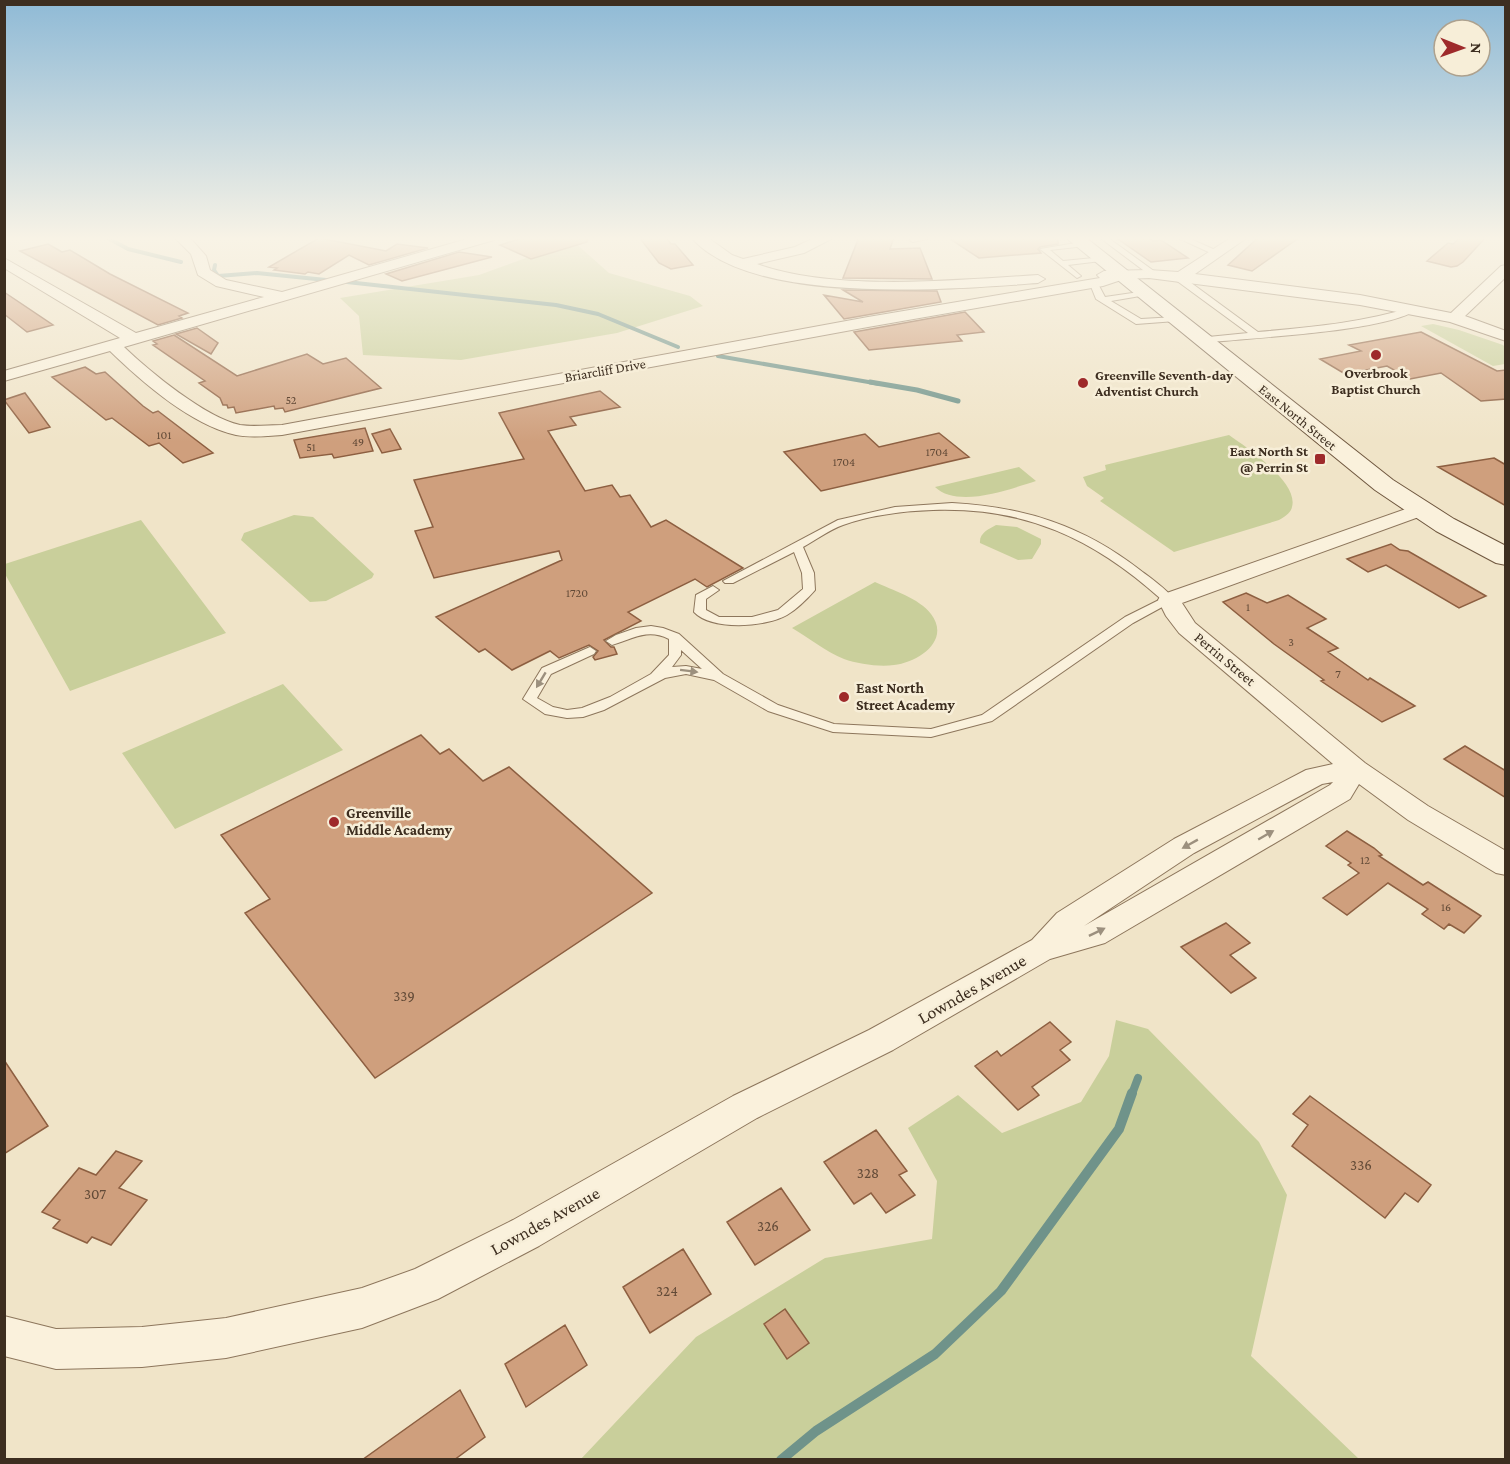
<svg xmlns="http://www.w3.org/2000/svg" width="1510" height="1464" viewBox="0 0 1510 1464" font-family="'Crimson Pro',serif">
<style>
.green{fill:#c9cf9b}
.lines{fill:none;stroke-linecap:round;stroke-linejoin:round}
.stream-far3{stroke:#6f938a;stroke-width:4}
.stream-far2{stroke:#6f938a;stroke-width:5}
.stream-far1{stroke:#6f938a;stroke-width:8}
.stream{stroke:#6f938a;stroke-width:10}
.building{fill:#cf9f7d;stroke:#8d5f41;stroke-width:1.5}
.lane-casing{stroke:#8d765c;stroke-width:2}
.street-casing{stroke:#8d765c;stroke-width:2}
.secondary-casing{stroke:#6f573f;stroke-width:2}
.lane{fill:#faf1dc;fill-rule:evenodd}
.street{fill:#faf1dc;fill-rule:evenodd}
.secondary{fill:#faf1dc;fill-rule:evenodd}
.oneway{fill:#9c907e}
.poi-dot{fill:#9e2a2b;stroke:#f7eed8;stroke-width:2}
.labels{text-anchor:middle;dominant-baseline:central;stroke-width:5;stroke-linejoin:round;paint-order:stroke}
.number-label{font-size:12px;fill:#624a37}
.far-street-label{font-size:14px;fill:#3d2e20;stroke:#f7eed8}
.far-poi-label{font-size:14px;font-weight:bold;fill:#3d2e20;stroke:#f7eed8}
.street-label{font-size:15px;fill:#3d2e20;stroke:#f7eed8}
.poi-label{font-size:15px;font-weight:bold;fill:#3d2e20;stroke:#f7eed8;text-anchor:start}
.near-number-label{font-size:15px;fill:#624a37}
.near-street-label{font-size:18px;fill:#3d2e20;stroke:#f7eed8}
</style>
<rect width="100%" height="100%" fill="#f0e4c8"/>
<path class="green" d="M 573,241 L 609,273 L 690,296 L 703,306 L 617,333 L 461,360 L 363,355 L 359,316 L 340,298 L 479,275 Z
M 1433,324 L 1459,330 L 1503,345 L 1505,347 L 1505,364 L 1493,366 L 1421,326 Z
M 1229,435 C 1246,447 1299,482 1292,507 C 1291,513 1284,517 1279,520 L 1174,552 L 1100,501 L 1104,498 L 1087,486 L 1083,477 L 1106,470 L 1105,465 Z
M 1019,467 L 1036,481 C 1010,489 958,509 935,487 Z
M 294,515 L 313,517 L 374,574 L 372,578 L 326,601 L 310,602 L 241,540 L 244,533 Z
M 141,520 L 226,633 L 70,691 L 5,574 L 5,564 Z
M 996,525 L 1017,527 L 1041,539 L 1041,544 L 1032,559 L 1018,560 L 980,543 C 979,533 989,529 996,525 Z
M 875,582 C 892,590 919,598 931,614 C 951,640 919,662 894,665 C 879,667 858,664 844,659 C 826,652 808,637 792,628 Z
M 283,684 L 343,750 L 175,829 L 122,753 Z
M 1116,1020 L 1148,1029 L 1259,1142 L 1287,1195 L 1251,1356 L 1359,1459 L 580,1460 L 696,1337 L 825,1258 L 932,1239 L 937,1181 L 908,1128 L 958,1095 L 1002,1133 L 1081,1102 L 1109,1056 Z"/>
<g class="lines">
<path class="stream-far3" d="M 106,237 L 128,249 L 181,262
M 215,265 L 214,270 L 218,276 L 257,273 L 326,280
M 347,282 L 556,305 L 598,314 L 678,347
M 718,356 L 880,384"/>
<path class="stream-far2" d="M 870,382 L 917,390 L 958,401"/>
<path class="stream-far1" d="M 1132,1094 L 1138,1078"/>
<path class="stream" d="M 781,1460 L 816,1431 L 935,1354 L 1001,1291 L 1119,1129 L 1132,1093"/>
</g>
<path class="building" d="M 525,237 L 587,237 L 587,242 L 531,259 L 500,245 Z
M 639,237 L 666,237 L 671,244 L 675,244 L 693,265 L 671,269 L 659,263 Z
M 859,237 L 894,237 L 890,249 L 920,248 L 932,279 L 843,278 Z
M 947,237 L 1058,237 L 1058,244 L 1040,247 L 1038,249 L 1041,253 L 979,258 Z
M 1115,237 L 1147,237 L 1153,241 L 1161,240 L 1188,258 L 1151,262 Z
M 1259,237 L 1300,237 L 1252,271 L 1228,265 Z
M 1461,237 L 1486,237 L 1463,262 L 1457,266 L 1451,267 L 1427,261 L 1448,243 L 1453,244 Z
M 319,238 L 386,251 L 397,244 L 428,248 L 369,265 L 349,255 L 319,274 L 308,272 L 305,274 L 274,270 L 277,268 L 269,267 Z
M 48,244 L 62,252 L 70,250 L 110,274 L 188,313 L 179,316 L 182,318 L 158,325 L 20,251 Z
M 459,252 L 492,257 L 402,281 L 386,274 Z
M 843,290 L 937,291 L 941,302 L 844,319 L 824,295 L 863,302 Z
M 4,292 L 53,325 L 27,332 L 4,314 Z
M 965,312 L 984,332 L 957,335 L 962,341 L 869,350 L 854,332 Z
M 197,328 L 218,343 L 211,354 L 176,334 Z
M 1421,332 L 1497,371 L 1506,370 L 1506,399 L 1481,401 L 1441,373 L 1410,379 L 1387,366 L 1345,374 L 1320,359 L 1361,351 L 1349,345 Z
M 174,335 L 237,376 L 307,354 L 323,364 L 346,358 L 381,388 L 285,412 L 283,408 L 275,409 L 274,406 L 236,413 L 234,407 L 228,408 L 227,405 L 223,405 L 220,398 L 199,383 L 205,381 L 153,345 L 157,344 L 153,341 Z
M 85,367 L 96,374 L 105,372 L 143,406 L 153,413 L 158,411 L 213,453 L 183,463 L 159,443 L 149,446 L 112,418 L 106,420 L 52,377 Z
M 600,391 L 620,407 L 570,417 L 576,425 L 548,431 L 585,491 L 612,485 L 620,497 L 630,495 L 651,527 L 666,520 L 743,568 L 707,587 L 695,579 L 628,612 L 641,621 L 604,640 L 611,647 L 614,647 L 617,654 L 595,660 L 593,657 L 598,651 L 589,645 L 559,658 L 550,651 L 512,670 L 485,649 L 479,652 L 436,617 L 562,560 L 559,551 L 434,578 L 415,531 L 433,527 L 414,480 L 524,459 L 499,413 Z
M 25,393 L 50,427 L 29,433 L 4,400 Z
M 365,428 L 373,451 L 334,458 L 332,454 L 300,458 L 294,440 Z
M 390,429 L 401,449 L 382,453 L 372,434 Z
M 939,433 L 969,457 L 821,491 L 784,452 L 865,434 L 879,447 Z
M 1494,458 L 1506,465 L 1506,506 L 1438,467 Z
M 1391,544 L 1400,550 L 1408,551 L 1486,596 L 1459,608 L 1386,565 L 1368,572 L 1347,559 Z
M 1246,593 L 1267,603 L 1288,595 L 1326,619 L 1307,628 L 1338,648 L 1328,652 L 1368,680 L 1370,678 L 1415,706 L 1382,722 L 1321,681 L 1324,680 L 1274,644 L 1223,602 Z
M 421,735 L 440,754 L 449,749 L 483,781 L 509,767 L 652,893 L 375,1078 L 245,913 L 270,899 L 221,835 Z
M 1465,746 L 1506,771 L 1506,798 L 1444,759 Z
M 1347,831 L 1374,848 L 1382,855 L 1379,856 L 1423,885 L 1428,882 L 1481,916 L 1464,933 L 1449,924 L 1444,929 L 1422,914 L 1428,909 L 1388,883 L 1347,915 L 1323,898 L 1359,873 L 1348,865 L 1351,863 L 1326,846 Z
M 1226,923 L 1250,943 L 1230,955 L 1256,978 L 1231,993 L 1181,947 Z
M 1050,1022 L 1071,1042 L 1060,1050 L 1070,1060 L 1032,1087 L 1039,1095 L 1018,1110 L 975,1066 L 997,1051 L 1001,1056 Z
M 4,1060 L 48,1126 L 4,1154 Z
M 1310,1096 L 1431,1185 L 1418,1202 L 1405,1193 L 1385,1218 L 1292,1146 L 1308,1125 L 1293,1114 Z
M 876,1130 L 907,1171 L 899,1175 L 915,1195 L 886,1213 L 871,1193 L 854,1204 L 824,1162 Z
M 116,1151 L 142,1161 L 119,1188 L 147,1200 L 111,1245 L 92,1237 L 87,1243 L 53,1228 L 60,1220 L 42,1212 L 79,1168 L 96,1175 Z
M 781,1188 L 810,1230 L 755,1265 L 727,1222 Z
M 683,1249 L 711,1294 L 650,1333 L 623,1287 Z
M 785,1309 L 809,1343 L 787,1359 L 764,1324 Z
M 565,1325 L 587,1365 L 526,1407 L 505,1364 Z
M 460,1390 L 485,1437 L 454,1460 L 362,1460 Z"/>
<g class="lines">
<defs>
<path id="lane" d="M 936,237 L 913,242 L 909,240 L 918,237 Z
M 1099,237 L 1107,237 L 1158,274 L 1151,276 Z
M 1176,237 L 1186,237 L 1222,253 L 1215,255 Z
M 1082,242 L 1085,242 L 1085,246 L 1050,250 L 1063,261 L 1104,257 L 1104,261 L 1101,261 L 1068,265 L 1081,276 L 1077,278 L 1040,249 Z
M 1173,274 L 1179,274 L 1258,332 C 1311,327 1362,323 1413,307 L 1417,309 C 1389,332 1244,338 1201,343 L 1198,342 L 1198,338 L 1248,333 L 1173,278 Z
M 1094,282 L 1097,282 L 1105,297 L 1146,291 L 1146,295 L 1111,301 L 1141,319 L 1176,317 L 1180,319 L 1176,321 L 1136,324 L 1096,299 L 1090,284 Z
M 952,503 C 1024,507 1082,525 1140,570 C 1152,579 1165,588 1175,600 L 1133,623 L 992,721 L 931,737 L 833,732 L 768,711 L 714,680 L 686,674 L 665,678 L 604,710 L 583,717 L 567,718 L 545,714 L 523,699 L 542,668 L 590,647 L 596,651 L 594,654 L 551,674 L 537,698 L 553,707 L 567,710 L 582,708 L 610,697 L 651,674 L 669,655 L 669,639 C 647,628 633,639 612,645 L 606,641 L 616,635 L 636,628 L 651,626 L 663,628 L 679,634 L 723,674 L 778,705 L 834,724 L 931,729 L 982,715 L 1125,617 L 1161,599 C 1093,538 1026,507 933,510 C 904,511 871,515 843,525 C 829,530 816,540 803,547 L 814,573 L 815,590 C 808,598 797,609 787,615 C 766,627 712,631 694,612 L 696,595 L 713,586 L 719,590 L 706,599 L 706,610 L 719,617 L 752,617 L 778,610 L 803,589 L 802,573 L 794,552 L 733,583 L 725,583 L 723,581 L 838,520 L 895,507 ZM 681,650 L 702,669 L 686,666 L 672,667 L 681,655 Z"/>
<path id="street" d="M 174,237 L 190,238 L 206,256 L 210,270 L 226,280 L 282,292 L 474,237 L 496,237 L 494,240 L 124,347 C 149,371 206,418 240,425 C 254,427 268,425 282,425 L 868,317 L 1100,278 L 1097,275 L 1104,271 L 1149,270 L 1178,272 L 1232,237 L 1248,237 L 1195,274 L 1360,295 L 1451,313 L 1501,266 L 1506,265 L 1506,277 L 1465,316 L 1506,331 L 1506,341 L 1450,322 L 1360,305 L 1149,278 L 1124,279 L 1103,286 L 868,327 L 282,435 C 267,436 251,438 236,435 C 191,425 142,382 110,351 L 4,381 L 4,371 L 120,338 L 4,268 L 4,258 L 136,333 L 264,297 L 216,286 L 198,275 L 191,254 Z
M 691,237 L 707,237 L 732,255 L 743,259 L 795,247 L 816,237 L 835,237 L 804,253 L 757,264 C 834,292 956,280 1038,275 L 1045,279 L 1038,283 C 953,289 750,307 691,237 Z
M 1420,504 L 1427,506 L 1430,510 L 1427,514 L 1182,603 L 1195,623 L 1365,763 L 1428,806 L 1506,851 L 1506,875 L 1496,873 L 1408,820 L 1359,784 L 1350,799 L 1105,943 L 1050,959 L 893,1050 L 757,1118 L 539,1246 L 438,1299 L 362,1328 L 226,1358 L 142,1367 L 56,1369 L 4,1356 L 4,1316 L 56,1329 L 142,1327 L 226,1318 L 362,1288 L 415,1269 L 513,1220 L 733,1096 L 869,1030 L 1032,940 L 1057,913 L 1174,839 L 1306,770 L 1333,764 L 1179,633 L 1166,616 L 1158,600 L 1161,595 ZM 1333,782 L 1330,785 L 1084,926 L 1194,853 L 1322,784 Z"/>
<path id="secondary" d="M 1065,237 L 1085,237 L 1393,480 L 1454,519 L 1506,546 L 1506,565 L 1496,563 L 1436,531 L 1375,490 Z"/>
</defs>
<use href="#lane" class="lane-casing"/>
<use href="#street" class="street-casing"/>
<use href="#secondary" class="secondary-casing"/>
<use href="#lane" class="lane"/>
<use href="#street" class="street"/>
<use href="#secondary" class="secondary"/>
</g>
<defs><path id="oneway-solid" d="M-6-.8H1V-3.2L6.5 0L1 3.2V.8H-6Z" transform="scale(1.5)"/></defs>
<g class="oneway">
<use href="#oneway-solid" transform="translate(689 671) rotate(7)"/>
<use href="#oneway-solid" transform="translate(541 680) rotate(121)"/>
<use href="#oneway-solid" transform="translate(1266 835) rotate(-30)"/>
<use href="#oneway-solid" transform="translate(1190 844) rotate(151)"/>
<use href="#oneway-solid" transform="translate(1097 932) rotate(-26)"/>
</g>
<linearGradient id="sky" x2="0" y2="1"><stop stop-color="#8fbad6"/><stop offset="0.54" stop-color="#f8f3e6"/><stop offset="1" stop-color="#f8f3e6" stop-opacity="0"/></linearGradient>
<rect width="1510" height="442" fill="url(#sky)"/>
<g class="poi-dot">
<circle cx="1376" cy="355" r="6"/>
<circle cx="1083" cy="383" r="6"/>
<rect x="1314" y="453" width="12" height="12" rx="3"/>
<circle cx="844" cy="697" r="6"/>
<circle cx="334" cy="822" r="6"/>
</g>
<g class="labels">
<g class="number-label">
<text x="291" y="400">52</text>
<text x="164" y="435">101</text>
<text x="358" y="442">49</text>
<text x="311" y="447">51</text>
<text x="937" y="452">1704</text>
<text x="844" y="462">1704</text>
<text x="577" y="593">1720</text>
<text x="1248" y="607">1</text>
<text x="1291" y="642">3</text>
<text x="1338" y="674">7</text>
<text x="1365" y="860">12</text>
<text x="1446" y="907">16</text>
</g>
<g class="far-street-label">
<text transform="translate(605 370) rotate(-10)">Briarcliff Drive</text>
<text transform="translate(1298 417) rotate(39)">East North Street</text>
</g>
<g class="far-poi-label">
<text x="1376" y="373">Overbrook<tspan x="1376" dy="16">Baptist Church</tspan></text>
<text x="1095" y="375" text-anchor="start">Greenville Seventh-day<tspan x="1095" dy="16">Adventist Church</tspan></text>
<text x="1308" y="451" text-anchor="end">East North St<tspan x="1308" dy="16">@ Perrin St</tspan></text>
</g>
<g class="street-label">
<text transform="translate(1225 659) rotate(40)">Perrin Street</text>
</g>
<g class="poi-label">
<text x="856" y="688">East North<tspan x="856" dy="17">Street Academy</tspan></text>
<text x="346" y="813">Greenville<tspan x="346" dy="17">Middle Academy</tspan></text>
</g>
<g class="near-number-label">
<text x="404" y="996">339</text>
<text x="1361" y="1165">336</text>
<text x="868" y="1173">328</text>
<text x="95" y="1194">307</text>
<text x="768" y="1226">326</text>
<text x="667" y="1291">324</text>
</g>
<g class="near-street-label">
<text transform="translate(972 989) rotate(-30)">Lowndes Avenue</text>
<text transform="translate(545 1221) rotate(-29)">Lowndes Avenue</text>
</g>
</g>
<rect width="1510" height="1464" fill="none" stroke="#3d2e20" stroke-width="12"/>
<g transform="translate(1462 48) rotate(91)"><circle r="28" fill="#f7eed8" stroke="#ada18e" stroke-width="1.5"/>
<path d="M0-4.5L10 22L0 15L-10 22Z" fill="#9e2a2b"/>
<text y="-9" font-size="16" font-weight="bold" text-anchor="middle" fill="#3d2e20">N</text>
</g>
</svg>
